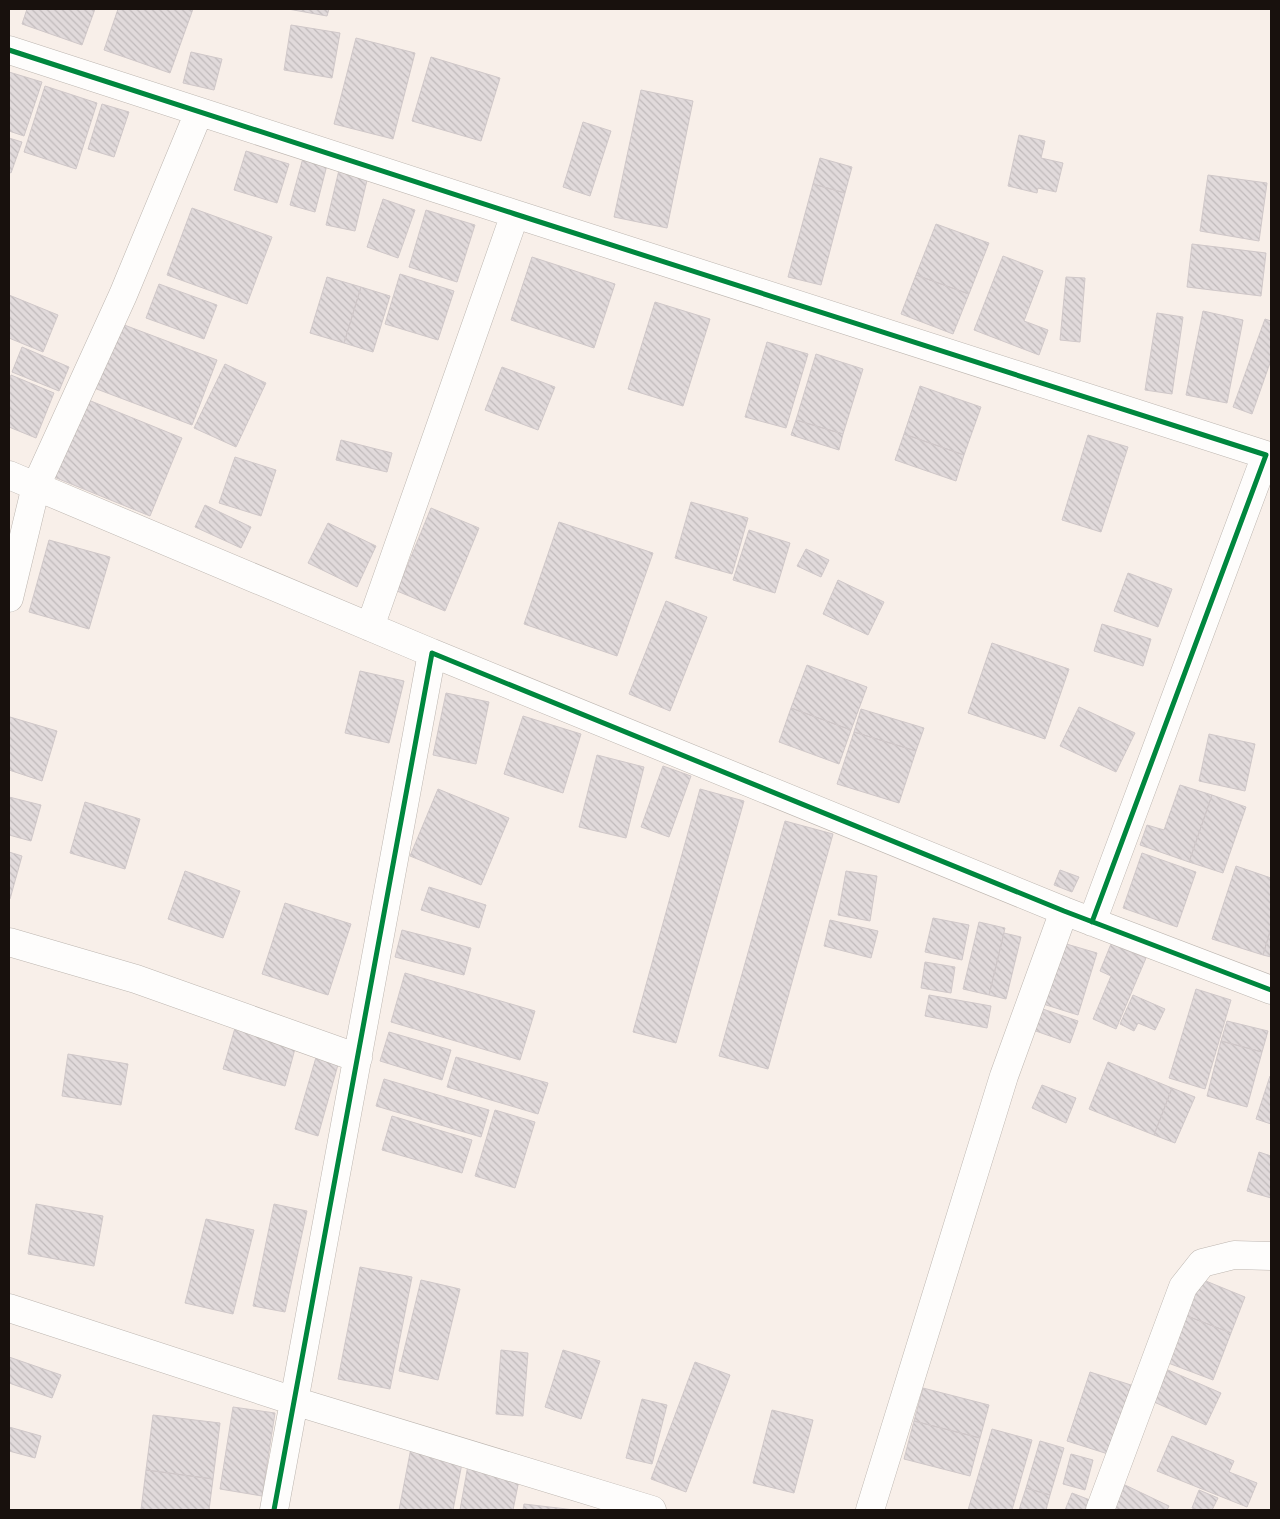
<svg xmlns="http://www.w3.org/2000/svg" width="1280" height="1519" viewBox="0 0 1280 1519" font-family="'Roboto Serif',serif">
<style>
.building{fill:url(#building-back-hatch);stroke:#d0c8c9}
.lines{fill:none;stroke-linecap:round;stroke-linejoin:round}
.minor-casing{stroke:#bdb6b0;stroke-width:29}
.minor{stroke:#fefdfc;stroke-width:28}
.cycleway-casing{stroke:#fff;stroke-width:8}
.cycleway{stroke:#00873e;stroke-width:5}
</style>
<defs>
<pattern id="building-back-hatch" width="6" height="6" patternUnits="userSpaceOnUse" patternTransform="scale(1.25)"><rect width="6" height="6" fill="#e1dadb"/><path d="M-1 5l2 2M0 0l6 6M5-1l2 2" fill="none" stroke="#c0babb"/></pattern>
</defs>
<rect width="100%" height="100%" fill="#f8efe9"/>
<path class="building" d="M 27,9 L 95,9 L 82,45 L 22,24 Z
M 118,9 L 193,9 L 170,73 L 104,50 Z
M 288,9 L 329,9 L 327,16 Z
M 291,25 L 340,33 L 332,78 L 284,70 Z
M 356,38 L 415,53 L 393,139 L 334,124 Z
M 191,52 L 222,59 L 214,90 L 183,83 Z
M 431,57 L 500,78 L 481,141 L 412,121 Z
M 9,72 L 42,82 L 24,136 L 9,131 Z
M 45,86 L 97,103 L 76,169 L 24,152 Z
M 641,90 L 693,101 L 667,228 L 614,217 Z
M 102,104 L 129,112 L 114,157 L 88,149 Z
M 583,122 L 611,131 L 590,196 L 563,187 Z
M 1019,135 L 1045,141 L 1041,158 L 1063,163 L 1056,192 L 1038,188 L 1037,193 L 1008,186 Z
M 9,138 L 22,142 L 11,173 L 9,172 Z
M 246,151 L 289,164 L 277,203 L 234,190 Z
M 303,158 L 327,165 L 315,212 L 290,205 Z
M 820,158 L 852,167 L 845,193 L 813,184 Z
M 339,170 L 368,176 L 355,231 L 326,225 Z
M 1208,175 L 1267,183 L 1259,241 L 1200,231 Z
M 813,184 L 845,193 L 821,285 L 788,277 Z
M 383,199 L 415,210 L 398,258 L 367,247 Z
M 192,208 L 272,237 L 247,304 L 167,275 Z
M 426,210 L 475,225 L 457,282 L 409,267 Z
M 936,224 L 989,243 L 969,294 L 916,275 Z
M 1192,244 L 1266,253 L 1261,296 L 1187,287 Z
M 1003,256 L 1043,271 L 1024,321 L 1048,330 L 1039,355 L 974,330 Z
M 532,257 L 615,284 L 594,348 L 511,320 Z
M 400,274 L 454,291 L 438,340 L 385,324 Z
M 916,275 L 969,294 L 953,334 L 901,314 Z
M 327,277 L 361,287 L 344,343 L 310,333 Z
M 1066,277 L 1085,278 L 1080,342 L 1060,340 Z
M 159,284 L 217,305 L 204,339 L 146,318 Z
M 361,287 L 390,296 L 373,352 L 344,343 Z
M 9,295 L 58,315 L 43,352 L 9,338 Z
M 655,302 L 710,319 L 683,406 L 628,389 Z
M 1203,311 L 1243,320 L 1227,403 L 1186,395 Z
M 1157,313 L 1183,317 L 1172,394 L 1145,390 Z
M 1265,319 L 1271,321 L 1271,360 L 1252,414 L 1233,407 Z
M 119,323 L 217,360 L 192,425 L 94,388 Z
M 767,342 L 808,354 L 786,428 L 745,417 Z
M 22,347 L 69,367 L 59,391 L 12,372 Z
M 816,354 L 863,369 L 843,434 L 796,420 Z
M 225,364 L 266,383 L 236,447 L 194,428 Z
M 502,367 L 555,387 L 538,430 L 485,410 Z
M 11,375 L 54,393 L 36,438 L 9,427 L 9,380 Z
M 920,386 L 981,407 L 964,455 L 904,434 Z
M 81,397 L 182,438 L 150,516 L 49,475 Z
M 796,420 L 843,434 L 839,450 L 791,435 Z
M 904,434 L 964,455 L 956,481 L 895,460 Z
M 1088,435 L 1128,447 L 1101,532 L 1062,520 Z
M 341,440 L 392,453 L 387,472 L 336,460 Z
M 235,457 L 276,470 L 261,516 L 219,503 Z
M 691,502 L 748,518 L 732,574 L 675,558 Z
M 205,505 L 251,527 L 241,548 L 195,527 Z
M 431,508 L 479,528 L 445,611 L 397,591 Z
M 559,522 L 653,553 L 617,656 L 524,624 Z
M 328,523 L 376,546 L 357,587 L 308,563 Z
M 749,530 L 790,543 L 775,593 L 733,580 Z
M 49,540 L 110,557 L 89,629 L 29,612 Z
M 806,549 L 829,560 L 821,577 L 797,566 Z
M 1128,573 L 1172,589 L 1158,627 L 1114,611 Z
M 838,580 L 884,602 L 868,635 L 823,614 Z
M 666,601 L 707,617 L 670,711 L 629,694 Z
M 1102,624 L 1151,639 L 1143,666 L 1094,651 Z
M 992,643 L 1069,669 L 1045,739 L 968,713 Z
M 807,665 L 867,687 L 851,730 L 791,708 Z
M 360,671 L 404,681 L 389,743 L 345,733 Z
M 446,693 L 489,702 L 476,764 L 433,755 Z
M 1079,707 L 1135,733 L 1116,772 L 1060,746 Z
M 791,708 L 851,730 L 839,764 L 779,742 Z
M 861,709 L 924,728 L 916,751 L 854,732 Z
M 523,716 L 581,734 L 563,793 L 504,774 Z
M 10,717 L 57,731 L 42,781 L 9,770 L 9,721 Z
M 854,732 L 916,751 L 899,803 L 837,784 Z
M 1209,734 L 1255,744 L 1245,791 L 1199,781 Z
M 597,755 L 644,767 L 626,838 L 579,827 Z
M 663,766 L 691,776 L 669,837 L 641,827 Z
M 1180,785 L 1212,795 L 1189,862 L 1140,845 L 1147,825 L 1164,830 Z
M 438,789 L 509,818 L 481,885 L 410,856 Z
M 700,789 L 744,801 L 676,1043 L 633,1032 Z
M 1212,795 L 1246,807 L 1223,873 L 1189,862 Z
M 9,797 L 41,805 L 31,841 L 9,835 Z
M 85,802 L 140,819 L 125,869 L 70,853 Z
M 785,821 L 833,834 L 768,1069 L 719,1056 Z
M 9,852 L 22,856 L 10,899 L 9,899 Z
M 1142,853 L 1196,872 L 1177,927 L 1123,908 Z
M 1236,866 L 1271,878 L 1271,928 L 1263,955 L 1212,939 Z
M 1060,870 L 1079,877 L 1072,892 L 1054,885 Z
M 185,871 L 240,891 L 223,938 L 168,919 Z
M 846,871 L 877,876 L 870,921 L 838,915 Z
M 429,887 L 486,905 L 479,928 L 421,910 Z
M 285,903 L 351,924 L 328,995 L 262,974 Z
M 933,918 L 969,925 L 962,960 L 925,952 Z
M 830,920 L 878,931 L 871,958 L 824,946 Z
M 979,922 L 1005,928 L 989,995 L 963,989 Z
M 1271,928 L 1271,957 L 1263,955 Z
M 402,930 L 471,948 L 464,975 L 395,957 Z
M 1004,933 L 1021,937 L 1006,999 L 989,995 Z
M 1063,943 L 1097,953 L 1078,1015 L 1043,1004 Z
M 1111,944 L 1146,958 L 1116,1029 L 1093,1019 L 1111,976 L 1100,971 Z
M 925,962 L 955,967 L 951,993 L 921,988 Z
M 405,973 L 535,1011 L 520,1060 L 391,1022 Z
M 1196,989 L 1231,1000 L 1205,1089 L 1169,1078 Z
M 929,995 L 991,1006 L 987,1028 L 925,1016 Z
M 1133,995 L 1165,1009 L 1155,1030 L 1138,1023 L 1134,1031 L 1120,1024 Z
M 1037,1007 L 1078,1021 L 1070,1043 L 1030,1029 Z
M 1227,1021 L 1268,1031 L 1262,1052 L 1221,1041 Z
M 235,1028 L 296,1045 L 285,1086 L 223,1069 Z
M 389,1032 L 451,1050 L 442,1080 L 380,1061 Z
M 1221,1041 L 1262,1052 L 1247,1107 L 1207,1096 Z
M 68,1054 L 128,1064 L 121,1105 L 62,1096 Z
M 317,1054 L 339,1061 L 318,1136 L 295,1129 Z
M 456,1057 L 548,1083 L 538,1114 L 447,1087 Z
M 1108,1062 L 1172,1088 L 1154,1135 L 1089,1109 Z
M 1270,1076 L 1271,1077 L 1271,1124 L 1256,1119 Z
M 384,1079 L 489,1110 L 481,1137 L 376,1106 Z
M 1042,1085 L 1076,1098 L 1066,1123 L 1032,1108 Z
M 1172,1088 L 1195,1097 L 1175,1143 L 1154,1135 Z
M 495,1110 L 535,1122 L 515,1188 L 475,1176 Z
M 392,1116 L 472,1140 L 462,1173 L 382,1150 Z
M 1259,1152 L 1271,1156 L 1271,1198 L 1247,1191 Z
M 36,1204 L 103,1216 L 94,1266 L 28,1254 Z
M 274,1204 L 307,1211 L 285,1312 L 253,1306 Z
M 206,1219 L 254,1230 L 233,1314 L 185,1303 Z
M 360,1267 L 412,1277 L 390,1389 L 338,1379 Z
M 1196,1277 L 1245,1297 L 1231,1333 L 1182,1314 Z
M 421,1280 L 460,1289 L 438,1380 L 399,1371 Z
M 1182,1314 L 1231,1333 L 1213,1380 L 1163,1361 Z
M 501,1350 L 528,1353 L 523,1416 L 496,1414 Z
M 563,1350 L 600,1361 L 581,1419 L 545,1407 Z
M 9,1357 L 61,1375 L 52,1398 L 9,1383 Z
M 695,1362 L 730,1375 L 686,1492 L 651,1479 Z
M 1168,1370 L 1221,1393 L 1206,1425 L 1154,1402 Z
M 1090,1372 L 1131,1385 L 1108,1454 L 1067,1441 Z
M 923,1388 L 989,1405 L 980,1438 L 914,1421 Z
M 642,1399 L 667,1405 L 652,1464 L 626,1458 Z
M 233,1407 L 275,1413 L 262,1496 L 220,1489 Z
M 772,1410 L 813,1420 L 794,1493 L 753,1483 Z
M 153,1415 L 220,1423 L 213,1479 L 146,1470 Z
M 914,1421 L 980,1438 L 970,1476 L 904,1459 Z
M 9,1427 L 41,1436 L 35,1458 L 9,1451 Z
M 992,1429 L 1032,1440 L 1012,1510 L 968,1510 Z
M 1172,1436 L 1234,1461 L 1229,1472 L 1257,1483 L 1247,1507 L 1157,1471 Z
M 1040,1441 L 1064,1448 L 1050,1495 L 1026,1488 Z
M 411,1448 L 463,1458 L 453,1510 L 399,1510 Z
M 1071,1454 L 1093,1460 L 1085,1490 L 1063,1484 Z
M 468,1465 L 520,1475 L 513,1510 L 460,1510 Z
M 146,1470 L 213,1479 L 209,1510 L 141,1510 Z
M 1125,1485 L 1169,1506 L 1167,1510 L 1113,1510 Z
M 1026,1488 L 1050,1495 L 1046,1510 L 1019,1510 Z
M 1199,1490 L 1218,1498 L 1212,1510 L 1198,1510 L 1192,1508 Z
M 1072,1493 L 1090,1500 L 1086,1510 L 1065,1510 Z
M 524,1504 L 575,1510 L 523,1510 Z"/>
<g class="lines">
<defs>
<path id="minor" d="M 9,50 L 515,214 L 1266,455 L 1092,922
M 9,475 L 432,653
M 9,598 L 36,486 L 123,295 L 199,112
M 370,627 L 515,214
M 9,942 L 136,979 L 358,1058
M 9,1308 L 294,1401 L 652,1510
M 274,1510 L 432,653 L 1064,911 L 1271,990
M 870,1510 L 1004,1076 L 1064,911
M 1100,1510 L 1183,1287 L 1202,1263 L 1234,1255 L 1271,1256"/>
</defs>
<use href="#minor" class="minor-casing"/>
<use href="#minor" class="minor"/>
<defs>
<path id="cycleway" d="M 9,50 L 515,214 L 1266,455 L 1092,922
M 274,1510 L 432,653 L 1064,911 L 1271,990"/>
</defs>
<use href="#cycleway" class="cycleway-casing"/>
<use href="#cycleway" class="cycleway"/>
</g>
<rect width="1280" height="1519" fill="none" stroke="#18110d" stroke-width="20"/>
</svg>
